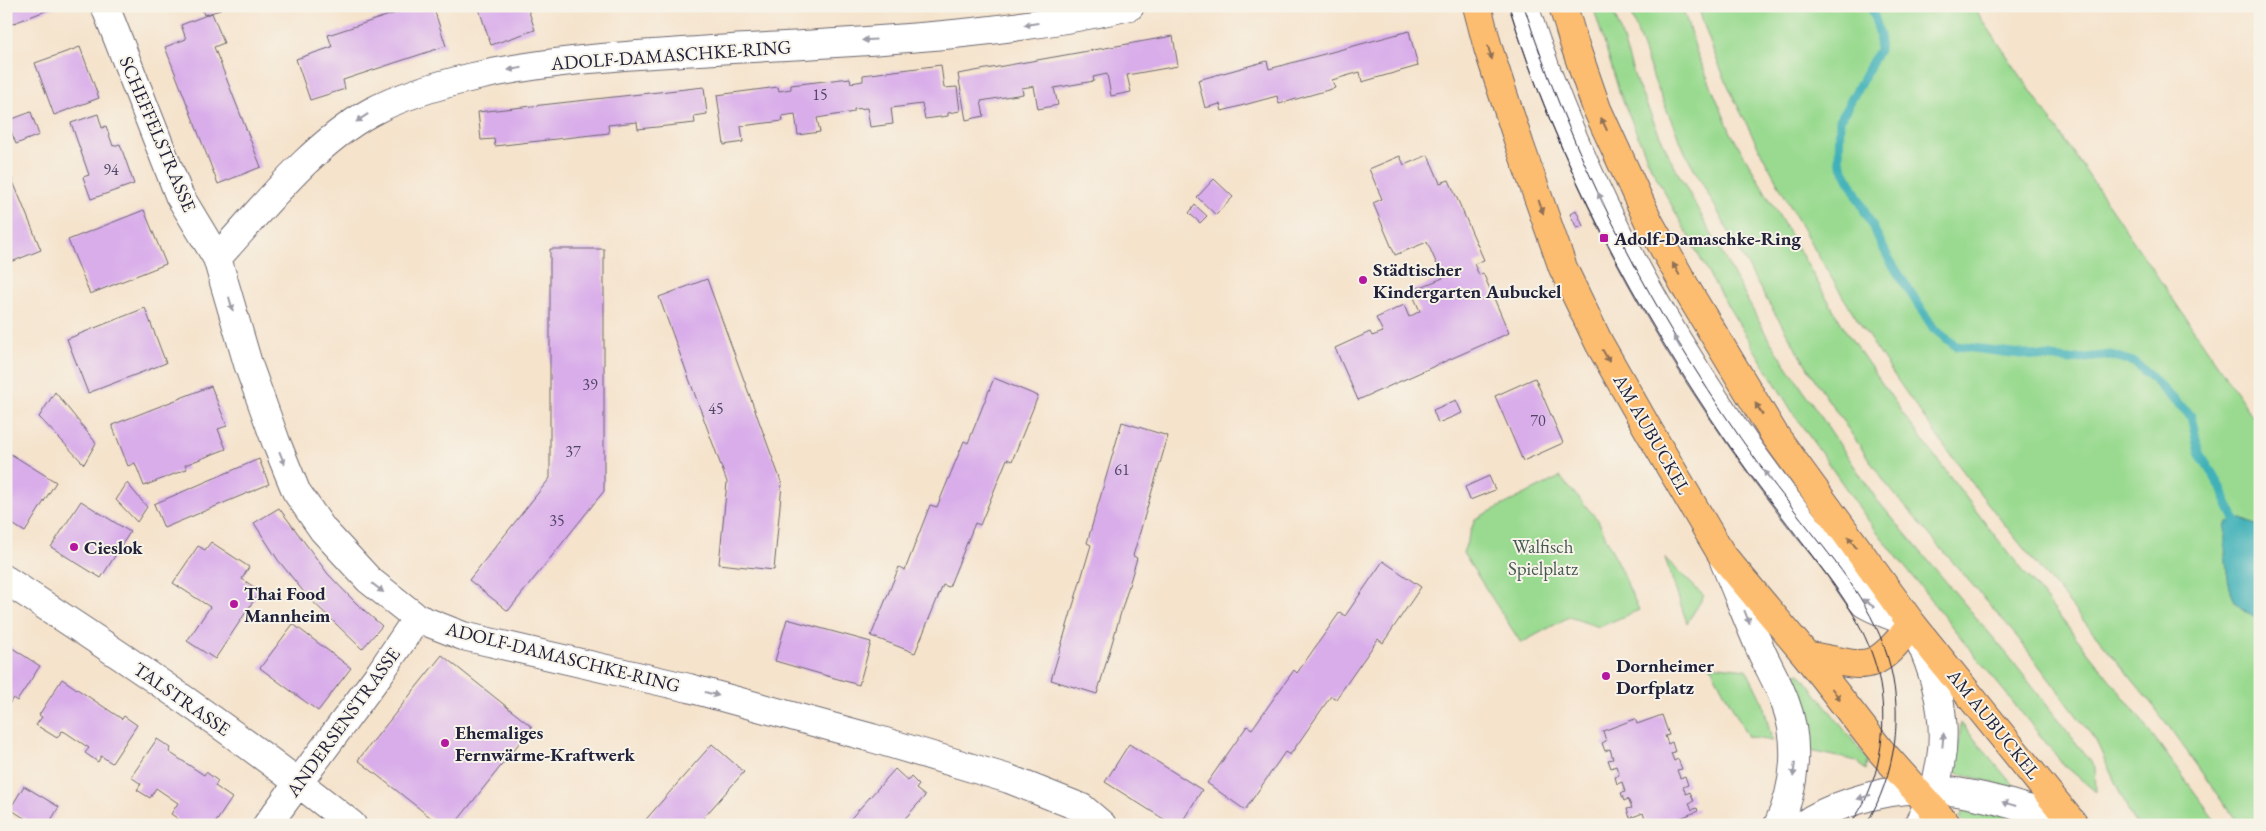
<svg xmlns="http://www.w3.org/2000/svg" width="2266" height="831" viewBox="0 0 2266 831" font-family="'EB Garamond',serif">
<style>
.green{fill:#9ada90;stroke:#5e7e66}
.water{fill:#40b1b8;stroke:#316a7a}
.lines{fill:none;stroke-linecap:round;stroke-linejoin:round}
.stream{stroke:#40b1b8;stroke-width:9}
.building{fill:#d9adea}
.minor-casing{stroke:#6c666e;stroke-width:30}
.major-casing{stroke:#6c666e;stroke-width:30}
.minor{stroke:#fff;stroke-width:28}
.major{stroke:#fcbd6f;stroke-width:28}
.tram{stroke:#22223b;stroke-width:1}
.oneway{fill:#9c9ca7}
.oneway2{fill:#8f7055}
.poi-dot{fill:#b5179e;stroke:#f7f3e8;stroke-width:2}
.labels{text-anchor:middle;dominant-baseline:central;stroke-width:4;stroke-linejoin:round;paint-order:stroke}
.number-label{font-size:16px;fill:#504567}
.street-label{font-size:19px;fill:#22223b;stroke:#f7f3e8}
.poi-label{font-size:19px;font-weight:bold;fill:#22223b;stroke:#f7f3e8;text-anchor:start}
.park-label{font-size:19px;fill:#465954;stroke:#f7f3e8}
</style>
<rect width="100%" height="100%" fill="#f7f3e8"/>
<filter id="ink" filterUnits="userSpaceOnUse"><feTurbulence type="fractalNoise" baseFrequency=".02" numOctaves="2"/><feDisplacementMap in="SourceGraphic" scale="10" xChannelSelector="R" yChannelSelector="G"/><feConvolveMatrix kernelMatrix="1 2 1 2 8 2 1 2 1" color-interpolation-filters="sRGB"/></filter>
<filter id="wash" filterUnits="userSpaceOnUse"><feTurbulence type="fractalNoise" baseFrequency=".0096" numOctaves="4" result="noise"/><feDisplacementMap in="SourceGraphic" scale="20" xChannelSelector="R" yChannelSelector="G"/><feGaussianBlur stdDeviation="1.12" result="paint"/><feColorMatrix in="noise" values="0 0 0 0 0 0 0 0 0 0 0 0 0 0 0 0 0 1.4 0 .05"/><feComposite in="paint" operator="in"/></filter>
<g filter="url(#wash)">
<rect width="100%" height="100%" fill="#f5e3cc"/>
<path class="green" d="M 1593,6 L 1612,6 L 1637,84 L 1670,158 L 1768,338 L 1877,500 L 2007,654 L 2095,767 L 2096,792 L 2063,764 L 1953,628 L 1868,520 L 1795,416 L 1712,280 L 1651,167 L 1619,91 Z
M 1628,6 L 1682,6 L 1697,53 L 1731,133 L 1847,333 L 1906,418 L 1992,532 L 2130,705 L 2219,825 L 2135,825 L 2096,741 L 2018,638 L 1886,484 L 1822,391 L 1762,292 L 1685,152 L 1656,85 Z
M 1698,6 L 1973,6 L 2260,427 L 2260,527 L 2242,519 L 2245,611 L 2260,619 L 2260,825 L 2239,825 C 2206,780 2175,732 2140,689 C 2095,633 2048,580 2004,524 C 1921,419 1845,309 1782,191 C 1750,132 1717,71 1698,6 Z
M 1560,477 L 1598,520 L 1639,610 L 1599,627 L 1569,617 L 1521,643 L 1463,553 L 1475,519 Z
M 1665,558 L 1704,596 L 1687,623 Z
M 1710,665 L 1746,669 L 1763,703 L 1772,741 L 1748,737 Z
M 1796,673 L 1800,673 L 1868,760 L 1865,770 L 1857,761 L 1811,751 L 1806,714 L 1794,678 Z
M 1961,723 L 2017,790 L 1958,773 L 1956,770 Z
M 1971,807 L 2012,818 L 2021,825 L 1967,825 L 1960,818 L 1963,810 Z"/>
<path class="water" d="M 2242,519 L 2260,527 L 2260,619 C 2252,615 2243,611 2237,604 C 2226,592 2223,540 2226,524 L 2234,520 Z"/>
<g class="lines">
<path class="stream" d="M 1871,6 L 1880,35 L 1879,50 L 1840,120 L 1839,160 L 1889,259 L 1934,329 L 1956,346 L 2069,360 L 2111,355 L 2136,363 L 2191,416 L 2199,453 L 2219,484 L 2239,529"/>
</g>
<g id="blocks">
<path class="building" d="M 6,6 L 58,6 L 9,25 L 6,18 Z
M 201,6 L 219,6 L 220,10 L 204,15 Z
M 417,6 L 433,6 L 446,46 L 343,80 L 345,89 L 310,100 L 296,59 L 332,47 L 328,35 Z
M 478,6 L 527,6 L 535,30 L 491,45 Z
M 212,13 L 224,43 L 214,47 L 261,167 L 218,184 L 165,47 L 186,39 L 181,25 Z
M 1409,31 L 1418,66 L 1362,82 L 1360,72 L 1332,80 L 1335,88 L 1279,104 L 1277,96 L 1222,111 L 1220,104 L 1205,108 L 1198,80 L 1267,61 L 1269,69 Z
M 1173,36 L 1178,66 L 1127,75 L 1131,92 L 1111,96 L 1107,74 L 1093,77 L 1094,81 L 1054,88 L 1058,105 L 1038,109 L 1034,86 L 1022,88 L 1023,94 L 981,101 L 984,116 L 966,120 L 958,74 Z
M 80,47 L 99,98 L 54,115 L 35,63 Z
M 941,65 L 944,88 L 957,87 L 960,111 L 948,113 L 948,116 L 925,119 L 922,104 L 891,108 L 893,124 L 870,127 L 867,108 L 854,109 L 854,112 L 817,118 L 820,132 L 798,135 L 795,114 L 782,116 L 783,121 L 741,126 L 743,142 L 724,145 L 717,95 L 778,87 L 779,91 L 791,89 L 791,85 L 850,78 L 851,83 L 863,81 L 863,75 Z
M 704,87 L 707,114 L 694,116 L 695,123 L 638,129 L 637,122 L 608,125 L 609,133 L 495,146 L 494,139 L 481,140 L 478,112 Z
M 31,112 L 39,135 L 16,144 L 7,121 Z
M 98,114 L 102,128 L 106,126 L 113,146 L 120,144 L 134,184 L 91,199 L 83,177 L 89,175 L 71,123 Z
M 1428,155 L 1440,183 L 1449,180 L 1484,260 L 1474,264 L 1479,275 L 1483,273 L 1509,333 L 1358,400 L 1335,348 L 1370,332 L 1372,336 L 1383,332 L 1376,318 L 1404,305 L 1409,317 L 1420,311 L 1411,291 L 1443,278 L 1427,242 L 1395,255 L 1373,203 L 1382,199 L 1369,169 L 1400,156 L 1404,165 Z
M 10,174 L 41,250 L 6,264 L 6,175 Z
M 1214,179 L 1233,197 L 1216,215 L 1197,197 Z
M 1195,205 L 1207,216 L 1200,223 L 1189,213 Z
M 144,210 L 166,264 L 90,294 L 68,240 Z
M 1576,210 L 1583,226 L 1577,228 L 1570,214 Z
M 550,249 L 604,249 L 604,491 L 508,611 L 469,580 L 550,478 Z
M 707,279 L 782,484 L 774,570 L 719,564 L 727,482 L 659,297 Z
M 145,308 L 166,363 L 88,393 L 67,339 Z
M 994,378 L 1038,396 L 1012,461 L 1007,459 L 980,525 L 975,523 L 949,587 L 943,585 L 915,653 L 871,636 L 899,567 L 905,570 L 930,505 L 937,507 L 964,441 L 968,443 Z
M 1535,378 L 1563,443 L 1523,461 L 1495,396 Z
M 211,386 L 227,426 L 218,429 L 226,449 L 185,465 L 187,469 L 144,486 L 135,463 L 128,466 L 112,425 Z
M 55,392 L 96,443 L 84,464 L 39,417 Z
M 1456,400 L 1462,413 L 1438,423 L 1433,410 Z
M 1122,422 L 1168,436 L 1133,556 L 1137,558 L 1097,694 L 1051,680 L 1091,545 L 1087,543 Z
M 6,451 L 56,482 L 25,532 L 6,520 Z
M 259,459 L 269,484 L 164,528 L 154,504 Z
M 1489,476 L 1495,490 L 1470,500 L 1465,487 Z
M 127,483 L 147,507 L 137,522 L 116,500 Z
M 81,501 L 130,532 L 101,578 L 51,547 Z
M 279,508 L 328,574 L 356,603 L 382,626 L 362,649 L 307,596 L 278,560 L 254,523 Z
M 211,542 L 249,567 L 242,579 L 260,591 L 215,659 L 187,641 L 210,607 L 173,583 L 198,546 L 205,550 Z
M 1383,561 L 1421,587 L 1383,643 L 1378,639 L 1336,699 L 1331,696 L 1290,755 L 1285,752 L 1245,810 L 1207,783 L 1247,726 L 1252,729 L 1294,670 L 1297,673 L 1340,612 L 1345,616 Z
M 787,619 L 871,642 L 859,685 L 775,661 Z
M 293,624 L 351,668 L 318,711 L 260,668 Z
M 6,644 L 40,666 L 17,701 L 13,698 L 9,704 L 6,702 Z
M 442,655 L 532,727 L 454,825 L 440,825 L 358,760 Z
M 62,679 L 122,719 L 124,716 L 137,725 L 112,763 L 101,756 L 98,762 L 85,753 L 89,748 L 65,732 L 62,731 L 57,738 L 36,725 L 42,717 L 39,715 Z
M 1662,715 L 1669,735 L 1665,736 L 1668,744 L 1672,742 L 1675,752 L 1671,753 L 1674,761 L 1678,759 L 1682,769 L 1677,770 L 1680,778 L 1685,776 L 1688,785 L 1683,787 L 1686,794 L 1690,792 L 1694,801 L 1689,803 L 1690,805 L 1692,810 L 1697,808 L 1698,811 L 1673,821 L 1675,825 L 1647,825 L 1643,813 L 1630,818 L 1627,809 L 1632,808 L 1628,799 L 1624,801 L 1621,793 L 1625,792 L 1622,782 L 1617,784 L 1615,777 L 1619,775 L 1616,766 L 1611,768 L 1608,760 L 1613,759 L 1610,749 L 1605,751 L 1602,743 L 1606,741 L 1603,731 L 1635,719 L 1637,724 Z
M 157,739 L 171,748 L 169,752 L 204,775 L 206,772 L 218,781 L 215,786 L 232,798 L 214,825 L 172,825 L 177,818 L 171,814 L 178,803 L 156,788 L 150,798 L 137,790 L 141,784 L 131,777 Z
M 712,744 L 744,772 L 697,825 L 641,825 Z
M 1129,744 L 1202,790 L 1180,825 L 1173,825 L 1105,782 Z
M 895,769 L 908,781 L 911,777 L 919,785 L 916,789 L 925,796 L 909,814 L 899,825 L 845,825 Z
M 24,786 L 59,807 L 48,825 L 35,825 L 10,809 Z"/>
</g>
</g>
<g filter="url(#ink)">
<use href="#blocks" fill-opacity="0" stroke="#6c666e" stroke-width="1"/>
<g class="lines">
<defs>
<path id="minor" d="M 105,6 L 179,195 L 217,258 L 248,364 L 276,442 L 296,491 L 323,530 L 369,580 L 417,618 L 463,636 L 689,688 L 872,738 L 1009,779 L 1082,808 L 1102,825
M 1524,6 C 1585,196 1684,371 1807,527 C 1819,542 1831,556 1842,572 C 1849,582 1856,594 1864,603 C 1871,609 1902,619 1912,624 C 1946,692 1957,755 1918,825
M 217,258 C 263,208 311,145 371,112 C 403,95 438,85 473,77 C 549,60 621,56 698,51 C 843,42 989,39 1130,6
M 1724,561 C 1737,592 1749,623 1762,653 C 1770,670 1779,685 1785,702 C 1800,741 1796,787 1778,825
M 6,580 C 124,657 242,736 352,825
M 267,825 L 380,673 L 417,618
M 1803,825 C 1818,814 1833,808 1851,802 C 1932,773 1994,800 2072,822"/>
<path id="major" d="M 1477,6 L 1488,48 L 1520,146 L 1563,268 L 1599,343 L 1649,431 L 1722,555 L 1806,655 L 1880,750 L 1947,825
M 1563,6 L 1573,40 L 1597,109 L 1649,222 L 1690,295 L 1774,434 L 1912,624 L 2074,825
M 1806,655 C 1867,666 1871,677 1912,624"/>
</defs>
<use href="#minor" class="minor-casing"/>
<use href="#major" class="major-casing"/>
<use href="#minor" class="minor"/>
<use href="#major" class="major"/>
<path class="tram" d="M 1509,6 C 1558,164 1636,309 1729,445 C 1754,481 1781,515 1807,549 C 1834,584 1860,617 1874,660 C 1888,702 1885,756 1867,796 C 1863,806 1856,815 1851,825
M 1524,6 C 1570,150 1640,289 1724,414 C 1746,447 1770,480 1795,511 C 1830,556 1870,600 1887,655 C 1905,713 1896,773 1866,825"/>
</g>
<defs><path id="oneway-solid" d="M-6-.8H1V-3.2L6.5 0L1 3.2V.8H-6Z" transform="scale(1.25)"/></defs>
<g class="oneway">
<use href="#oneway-solid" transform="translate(1031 24) rotate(172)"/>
<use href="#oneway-solid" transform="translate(869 40) rotate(176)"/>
<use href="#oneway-solid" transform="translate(515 69) rotate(171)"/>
<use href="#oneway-solid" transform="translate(362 118) rotate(146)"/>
<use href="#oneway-solid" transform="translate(1601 199) rotate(-115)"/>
<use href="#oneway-solid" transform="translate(231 304) rotate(74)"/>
<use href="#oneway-solid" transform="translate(1677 342) rotate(-120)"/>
<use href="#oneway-solid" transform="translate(282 458) rotate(68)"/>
<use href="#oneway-solid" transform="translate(1768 476) rotate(-126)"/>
<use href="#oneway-solid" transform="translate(378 588) rotate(38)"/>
<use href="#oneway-solid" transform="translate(1868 603) rotate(-146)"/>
<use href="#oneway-solid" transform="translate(1747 617) rotate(68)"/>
<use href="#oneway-solid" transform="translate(712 694) rotate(15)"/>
<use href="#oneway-solid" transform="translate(1943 740) rotate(-85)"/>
<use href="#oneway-solid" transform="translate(1794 770) rotate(97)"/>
<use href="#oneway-solid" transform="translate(1864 797) rotate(162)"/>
<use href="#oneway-solid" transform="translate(2009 804) rotate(-164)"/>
</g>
<g class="oneway2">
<use href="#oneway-solid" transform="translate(1490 53) rotate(73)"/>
<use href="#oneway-solid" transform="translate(1604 124) rotate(-115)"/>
<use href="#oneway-solid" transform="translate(1541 207) rotate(70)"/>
<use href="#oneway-solid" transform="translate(1676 269) rotate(-119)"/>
<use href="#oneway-solid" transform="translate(1606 356) rotate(61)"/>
<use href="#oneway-solid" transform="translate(1759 409) rotate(-122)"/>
<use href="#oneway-solid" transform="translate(1852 542) rotate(-126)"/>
<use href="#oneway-solid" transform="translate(1836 694) rotate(53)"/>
</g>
</g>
<g class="poi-dot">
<rect x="1599" y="233" width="10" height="10" rx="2.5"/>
<circle cx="1363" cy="280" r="5"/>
<circle cx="74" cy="547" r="5"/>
<circle cx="234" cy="604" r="5"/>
<circle cx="1606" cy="676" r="5"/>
<circle cx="445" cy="743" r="5"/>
</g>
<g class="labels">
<g class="number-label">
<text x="820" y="94">15</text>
<text x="111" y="169">94</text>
<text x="590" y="384">39</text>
<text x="716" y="408">45</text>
<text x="1538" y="420">70</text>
<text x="573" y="451">37</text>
<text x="1122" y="469">61</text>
<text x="557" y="520">35</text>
</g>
<g class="street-label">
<text transform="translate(671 55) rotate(-4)">ADOLF-DAMASCHKE-RING</text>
<text transform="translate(158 134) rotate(67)">SCHEFFELSTRASSE</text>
<text transform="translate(1652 434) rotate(60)">AM AUBUCKEL</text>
<text transform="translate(563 657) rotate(14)">ADOLF-DAMASCHKE-RING</text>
<text transform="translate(182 699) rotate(35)">TALSTRASSE</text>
<text transform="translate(343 722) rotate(-54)">ANDERSENSTRASSE</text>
<text transform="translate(1994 724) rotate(51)">AM AUBUCKEL</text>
</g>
<g class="poi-label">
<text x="1614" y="238">Adolf-Damaschke-Ring</text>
<text x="1373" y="269">Städtischer<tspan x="1373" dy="22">Kindergarten Aubuckel</tspan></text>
<text x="84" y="547">Cieslok</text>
<text x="244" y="593">Thai Food<tspan x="244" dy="22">Mannheim</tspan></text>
<text x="1616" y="665">Dornheimer<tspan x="1616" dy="22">Dorfplatz</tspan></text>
<text x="455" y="732">Ehemaliges<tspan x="455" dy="22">Fernwärme-Kraftwerk</tspan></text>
</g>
<g class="park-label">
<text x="1543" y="546">Walfisch<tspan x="1543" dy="22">Spielplatz</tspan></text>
</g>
</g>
<rect width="2266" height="831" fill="none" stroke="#f7f3e8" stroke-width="25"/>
</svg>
